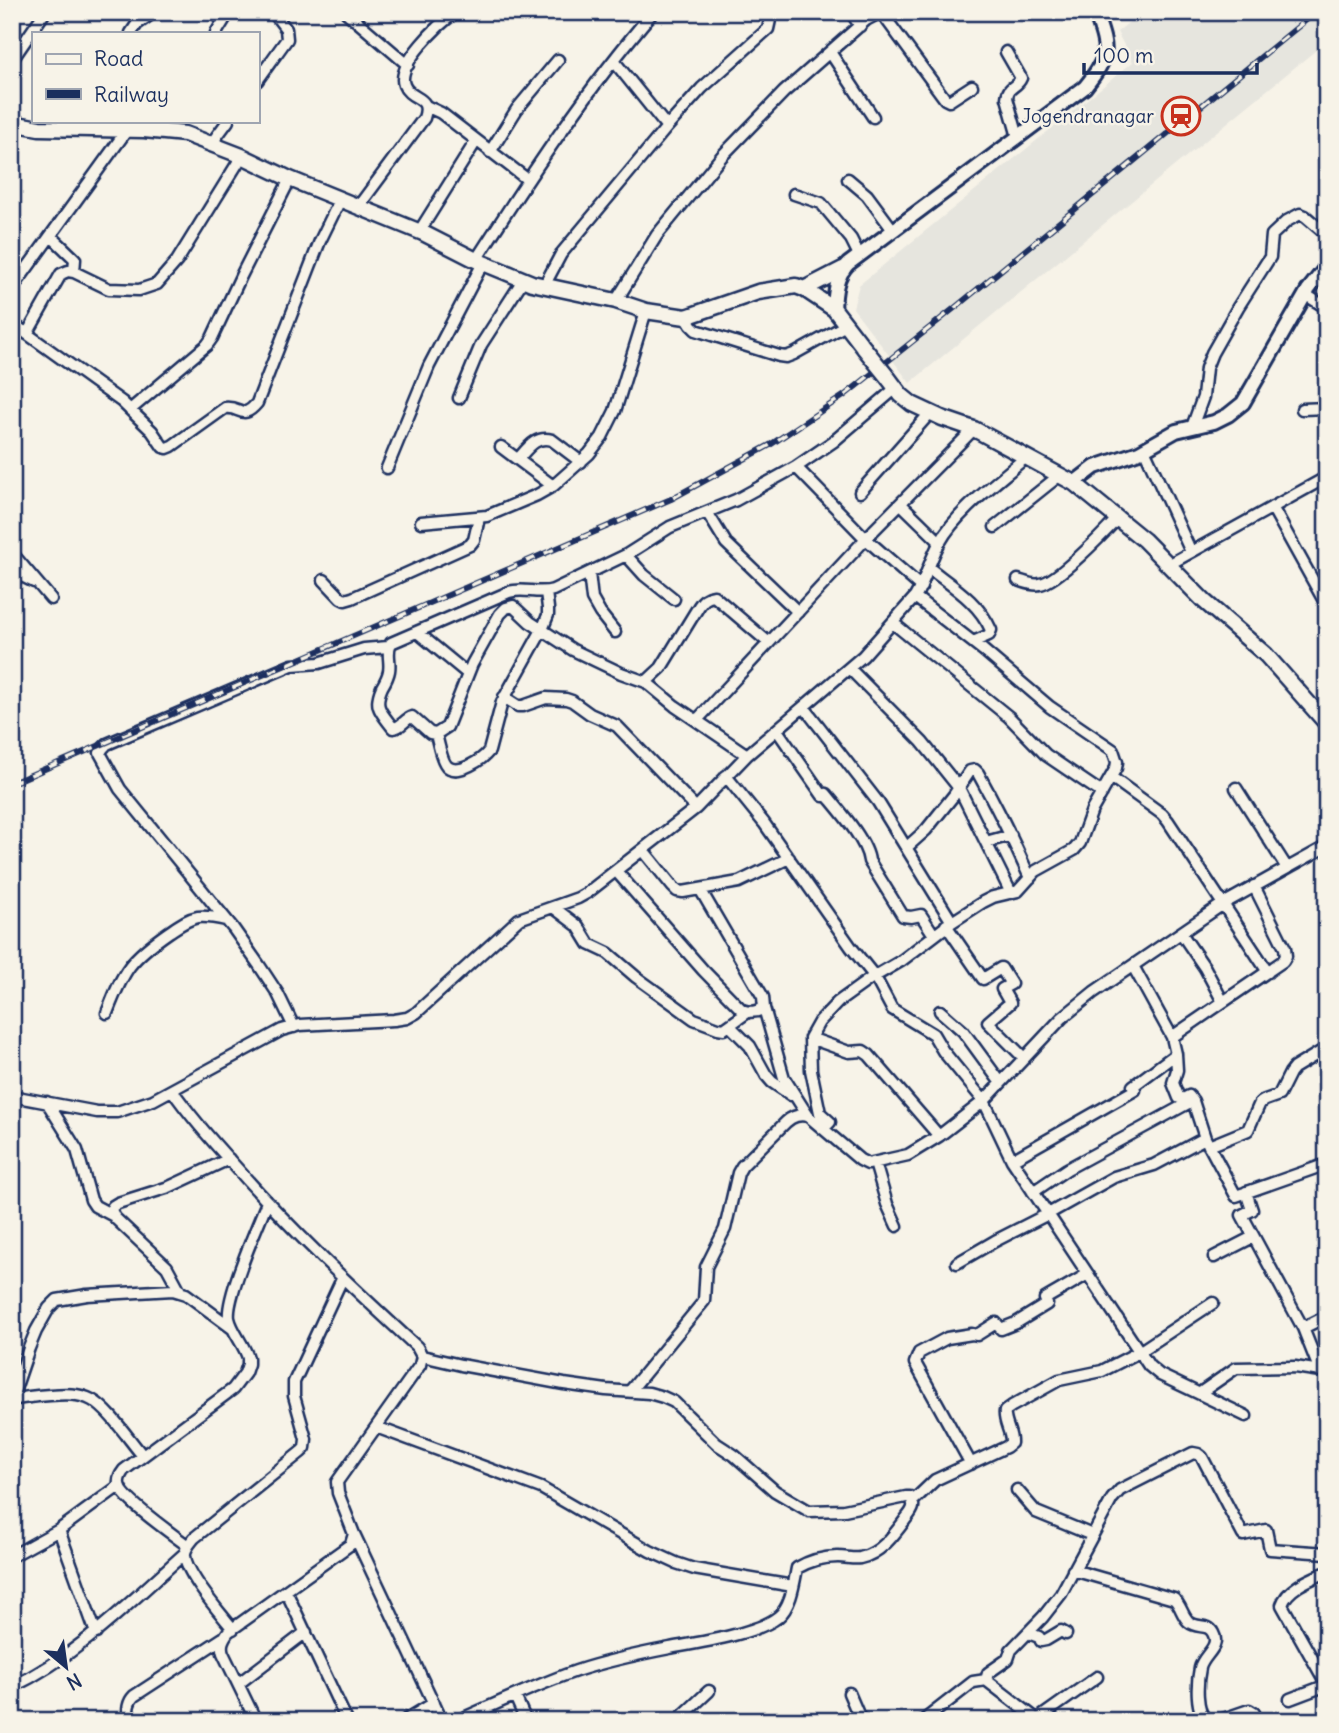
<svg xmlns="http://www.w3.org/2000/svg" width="1339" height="1733" viewBox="0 0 1339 1733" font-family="Delius,sans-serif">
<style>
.built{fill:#e6e5de}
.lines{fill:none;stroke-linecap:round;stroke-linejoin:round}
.minor-casing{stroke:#1b2f5e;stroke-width:15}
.tertiary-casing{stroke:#1b2f5e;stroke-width:18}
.secondary-casing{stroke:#1b2f5e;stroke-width:19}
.minor{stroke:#f7f3e8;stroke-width:10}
.tertiary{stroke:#f7f3e8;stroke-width:12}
.secondary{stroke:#f7f3e8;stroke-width:14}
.rail-casing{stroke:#1b2f5e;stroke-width:6}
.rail{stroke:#f7f3e8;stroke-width:3.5;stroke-dasharray:10;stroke-linecap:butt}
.secondary-bridge-casing{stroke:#1b2f5e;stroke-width:19;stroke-linecap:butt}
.secondary-bridge{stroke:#f7f3e8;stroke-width:14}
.labels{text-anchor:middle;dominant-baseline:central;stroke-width:5;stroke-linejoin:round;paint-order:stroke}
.poi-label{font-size:19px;fill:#1b2f5e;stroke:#f7f3e8;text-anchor:end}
</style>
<rect width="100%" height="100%" fill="#f7f3e8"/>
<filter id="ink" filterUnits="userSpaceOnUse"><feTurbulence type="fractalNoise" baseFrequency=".0143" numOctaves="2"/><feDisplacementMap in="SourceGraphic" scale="14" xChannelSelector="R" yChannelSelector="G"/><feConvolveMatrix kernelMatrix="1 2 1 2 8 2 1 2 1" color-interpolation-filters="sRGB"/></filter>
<g filter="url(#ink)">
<path class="built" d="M 1142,12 L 1327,12 L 1327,41 L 910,383 L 853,308 L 859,285 L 1133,62 L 1117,32 Z"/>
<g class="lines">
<defs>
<path id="minor" d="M 346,12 L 408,65
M 851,12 L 860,26
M 881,12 L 945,99 L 949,101 L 972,86
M 137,24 L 154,12
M 131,33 L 137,24 L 138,12
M 216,33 L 229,12
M 830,52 L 873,117
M 1006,52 L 1021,78 C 1017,88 1008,85 1007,98 L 1018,137
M 12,60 L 45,12
M 614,61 L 667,127
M 257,81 L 287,39 L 286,29 L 273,12
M 426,106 L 441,113 L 528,180
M 211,144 L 228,121
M 490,152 L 517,109 L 558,60
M 848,179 L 867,195 L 893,230
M 794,194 L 821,203 L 851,239 L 859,255
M 358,207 L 424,118 C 432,95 410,101 404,85 C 396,64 440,23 456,12
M 419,232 L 476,141
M 51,236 L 75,259 L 74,272
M 476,260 C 531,174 587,89 653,12
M 544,286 L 561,254 L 667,127 L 702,88 L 768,29 L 770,20 L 766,12
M 12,289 L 127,130
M 1306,295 L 1327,308
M 616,301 L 657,235 L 722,156 L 784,92 L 866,20 L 881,12
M 686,317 L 691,325 L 696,330 L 779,356 L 786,357 L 794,354 L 846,325
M 12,323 L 122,402 L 152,431 L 163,447 L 167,448 L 172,446 L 225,408 C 241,406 242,421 257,403 L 320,241 L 340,200
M 27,334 L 61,274 L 68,271 L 74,272 L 109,289 L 139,290 L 157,284 L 177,261 L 242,156
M 459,398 L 481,345 L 523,280
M 1302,409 L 1327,408
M 130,410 L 207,345 L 212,338 L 241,276 L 290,179
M 1192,427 L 1203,397 L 1206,368 L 1212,353 L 1238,307 L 1270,257 L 1272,235 L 1287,221 L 1300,214 L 1305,216 L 1327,235
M 501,447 L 553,486
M 1144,449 L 1191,552
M 518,459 C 528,448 536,435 552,440 L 581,462
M 796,467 L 866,539 L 921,587
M 387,468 L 429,366 L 483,263
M 860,492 L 931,412
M 901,504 L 940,542
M 1272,507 L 1327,606
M 707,512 L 726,543 L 798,612
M 421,522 L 487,516 L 537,495 L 553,486 L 589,454 L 602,437 L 615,411 L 646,311
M 995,527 L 1060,475
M 12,553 L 51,599
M 626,555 L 644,575 L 674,599
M 1168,565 L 1327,477
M 929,568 C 952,586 979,602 991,630 L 989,635 L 973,642
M 12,571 L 34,582
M 589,573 L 592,599 L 600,613 L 615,632
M 324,580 L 341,598 L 345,600 L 352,598 L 470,545 L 474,540 L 479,518
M 1018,580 C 1025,582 1033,586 1040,584 C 1057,582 1104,533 1117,519
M 893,623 L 1009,717 L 1046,755 L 1102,793
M 417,632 L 468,674
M 849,668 L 922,742 L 959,788 L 1011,893
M 646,682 L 661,668 L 699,606 C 703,600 706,597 714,596 L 769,643
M 504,697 L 518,706 L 523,706 L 546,698 L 566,699 L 572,701 L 590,714 L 617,726 L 696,808
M 804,707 L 878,802 L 952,922
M 697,720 L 874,530 L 974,429
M 777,730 L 823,796 L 826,794 C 839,810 867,841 869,861 L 903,916 L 911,917 L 921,915 L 934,935
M 436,734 C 438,742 442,763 448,767 C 459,775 482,760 489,751 L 502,702 L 542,630 L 548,615 L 548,608 L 546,592
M 747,755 L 675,706 L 646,682 L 621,673 L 573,650 L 530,622 L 513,606 L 506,608 L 500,614 L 472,664 L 447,727 L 436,734 L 430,733 L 412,717 C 404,719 403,727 393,728 C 381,712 373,707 382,687 C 385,682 388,677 389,671 C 391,661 386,652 391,643 L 509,592 C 524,587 538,595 553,590 L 626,555 L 670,527 L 736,500 L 796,467 L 834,441 L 896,388
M 726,776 L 764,823 L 851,947 L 875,977 L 892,1009 L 933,1034 L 943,1051 L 984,1101 L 1012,1160 L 1149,1366 L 1160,1375 L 1246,1416
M 1111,777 L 1162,814 L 1168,821 L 1268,972
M 1236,788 L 1287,868
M 986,842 L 1011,835
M 907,847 L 926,830 L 954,795 L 970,771 L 975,770 L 978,773 C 997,807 1014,842 1030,878
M 643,850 L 673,887 L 677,891 L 683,892 L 739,882 L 789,858
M 616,871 L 703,970 L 742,1010 C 749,1013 758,1012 764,1008 L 763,997 L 700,889
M 553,907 L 578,926 L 589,944 L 608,953 L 636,977 L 694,1019 L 718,1028 L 724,1029 L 748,1012
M 946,925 L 983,979 L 1001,968 L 1011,984 L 1002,989 L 1010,1003 L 988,1022 L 1023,1057
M 1181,933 L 1205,968 L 1223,1002
M 1133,966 L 1172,1037 L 1176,1054 L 1177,1070 L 1173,1083 L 1179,1098 L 1183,1099 L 1189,1096 L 1193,1101 L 1205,1138 L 1236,1196 L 1327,1164
M 764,1008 L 784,1078 L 808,1116
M 940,1011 L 963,1031 L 1001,1083
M 107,1013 C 124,969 130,959 169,932 C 178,926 187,919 198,917 C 207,916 217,918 226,920
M 730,1026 L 750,1046 L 766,1075 L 772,1082 L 791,1095
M 294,1027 L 278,994 L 259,965 L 233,928 L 120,789 L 100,753 L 103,748 L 107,744 L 292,665 L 319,663 L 364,649 L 388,647
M 1172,1037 L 1283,961 L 1286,956 L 1285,948 L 1254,886
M 810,1038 L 849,1052 L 863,1051 L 869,1055 L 939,1136
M 172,1090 C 191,1117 212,1141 234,1165 C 291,1230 353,1288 417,1347 L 422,1356 L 420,1365 L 337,1482 L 338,1493 L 354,1534 L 351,1544 L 228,1632 C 223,1639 220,1645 223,1653 L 256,1721
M 12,1096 L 97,1112 L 117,1112 L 153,1100 L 282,1030 L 300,1025 L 394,1020 L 407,1018 L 416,1013 L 519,919 L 578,898 L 587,893 L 696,808 L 747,755 L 863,656 L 915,597 C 926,579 930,559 940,542 C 957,511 999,481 1026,457
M 47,1102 L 77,1150 L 91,1200 L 95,1206 L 112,1215
M 823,1129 L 830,1122 L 820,1113 L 811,1070 L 810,1038 L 819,1022 L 838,1002 L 870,979 L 901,961 L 952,922 L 983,902 L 993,897 L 1018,891 L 1036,871 L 1074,850 L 1080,843 L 1092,810 L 1116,768 L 1117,762 L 1113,750 L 1050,707 L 983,650 L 915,597
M 1209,1146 L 1248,1130 L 1260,1103 L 1265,1100 L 1279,1095 L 1290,1073 L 1294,1068 L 1327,1048
M 1012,1160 L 1135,1090 L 1133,1086 L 1176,1054
M 875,1163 L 887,1204 L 897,1226
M 1033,1192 L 1067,1169 L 1192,1101
M 1246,1192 L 1252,1210 L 1242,1215 L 1303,1328 L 1320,1371
M 1214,1257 L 1253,1237
M 957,1263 L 995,1241 L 1048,1214 L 1114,1177 L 1154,1165 L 1205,1138
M 180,1291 L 167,1267 L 115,1218 L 111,1210 L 113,1206 L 118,1203 L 169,1187 L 229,1159
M 1303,1328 L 1327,1316
M 422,1356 L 461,1365 L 564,1384 L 606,1390 L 649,1393 L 663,1397 L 674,1402 L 717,1444 L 734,1455 L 775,1491 L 809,1511 L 844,1510 L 906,1497 L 910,1497 C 917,1507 911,1512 905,1520 C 894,1535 880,1554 860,1558 C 853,1559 846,1557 838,1557 C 824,1557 809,1561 797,1568 C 794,1583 791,1607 778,1617 C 757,1634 697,1643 670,1648 C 639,1654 606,1661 576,1671 C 536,1685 496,1704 457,1721
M 630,1391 L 704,1301 L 706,1267 L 725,1229 L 738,1173 L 742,1166 L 786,1122 C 793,1116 799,1114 808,1116 L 860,1160 L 868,1164 L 908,1155 L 939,1136 L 984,1101 L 1062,1018 L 1094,992 L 1223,904 L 1327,846
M 1200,1393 L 1236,1368 L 1295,1367 L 1327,1372
M 12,1398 L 29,1348 L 36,1331 L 49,1308 L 57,1300 L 87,1295 L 173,1290 L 186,1294 L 232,1328
M 12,1400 C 24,1397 37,1396 50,1395 C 64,1394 79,1393 92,1400 C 109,1409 130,1441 143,1456
M 376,1427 L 541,1488 L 650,1551 L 676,1563 L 694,1569 L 793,1586
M 971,1464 L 915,1363 L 919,1353 L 947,1338 L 972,1334 L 977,1335 L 996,1323 L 1001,1329 L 1016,1323 L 1047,1304 L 1045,1299 L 1088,1274
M 1017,1490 L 1036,1512 L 1092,1535
M 913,1501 L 935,1480 L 1006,1447 L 1011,1443 C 1012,1432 1003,1422 1005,1411 L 1012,1406 L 1059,1380 L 1102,1371 L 1139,1352 L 1213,1303
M 59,1530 L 96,1633
M 354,1534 L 442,1721
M 188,1546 C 174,1535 121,1499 119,1484 C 118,1478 121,1474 124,1470 L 233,1389 L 245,1373 L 248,1364 L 248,1358 C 244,1344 232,1332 229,1318 C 226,1296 258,1225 267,1202
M 12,1556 L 59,1530 L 119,1486
M 1073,1570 L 1174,1599 C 1181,1605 1182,1616 1189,1622 C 1197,1629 1208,1623 1213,1633 C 1221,1647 1203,1655 1200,1668 C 1197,1682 1195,1711 1207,1721
M 286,1591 L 347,1721
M 233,1629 C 221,1614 183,1571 185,1553 C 186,1547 190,1543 194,1538 L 301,1452 L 305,1448 L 306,1439 L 294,1396 L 294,1382 L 342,1279
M 1028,1633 L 1039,1637 L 1041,1641 L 1046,1640 L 1061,1631 L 1066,1634
M 986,1680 L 988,1673 L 1008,1659 L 1011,1650 L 1043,1617 L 1061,1594 L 1112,1499 L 1120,1490 L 1193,1453 L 1198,1454 L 1202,1457 L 1243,1535 L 1266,1530 L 1270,1549 L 1327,1553
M 238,1684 L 306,1632
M 1327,1685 L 1282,1605 C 1287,1588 1311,1579 1327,1572
M 12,1687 C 79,1655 131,1601 185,1553
M 849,1693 L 861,1721
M 515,1696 L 526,1721
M 1290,1699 L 1327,1685
M 128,1721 C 128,1711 127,1703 134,1696 L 223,1638
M 404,1721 L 434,1703
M 677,1721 L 709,1691
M 923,1721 L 973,1682 L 986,1680 L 1039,1721
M 1035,1721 L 1097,1677
M 1217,1721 L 1249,1710 L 1254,1713 L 1257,1721"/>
<path id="tertiary" d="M 834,309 C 835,292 836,276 848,264 L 1085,87 C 1111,54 1108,51 1095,12
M 1074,483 L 1095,467 L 1139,452 L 1176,431 L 1214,422 L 1228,415 L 1243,403 L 1308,290 L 1327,266"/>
<path id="secondary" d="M 12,123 L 39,128 L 144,130 L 185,134 L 242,156 L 290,179 L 423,233 L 476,260 L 532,283 L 616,301 L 646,311 L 686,317 L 758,292 L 796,286 L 804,289 L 834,309 L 864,348
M 804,289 L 843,269
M 889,379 L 901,395 L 912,404 L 942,418 L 974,429 L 1074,483 L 1144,540 L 1204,601 L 1266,655 L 1327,724"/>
</defs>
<use href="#minor" class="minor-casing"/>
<use href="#tertiary" class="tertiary-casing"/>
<use href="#secondary" class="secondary-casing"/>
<use href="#minor" class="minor"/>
<use href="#tertiary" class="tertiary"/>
<use href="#secondary" class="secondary"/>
<defs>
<path id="rail" d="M 12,783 L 671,499 L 770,445 L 845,395 L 957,306 L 1316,12"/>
</defs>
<use href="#rail" class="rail-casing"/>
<use href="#rail" class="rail"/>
<defs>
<path id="secondary-bridge" d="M 864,348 L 889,379"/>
</defs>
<use href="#secondary-bridge" class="secondary-bridge-casing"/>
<use href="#secondary-bridge" class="secondary-bridge"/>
</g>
</g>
<defs>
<symbol id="station-ring" viewBox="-11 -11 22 22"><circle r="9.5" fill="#f7f3e8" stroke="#c8321e" stroke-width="1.5"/><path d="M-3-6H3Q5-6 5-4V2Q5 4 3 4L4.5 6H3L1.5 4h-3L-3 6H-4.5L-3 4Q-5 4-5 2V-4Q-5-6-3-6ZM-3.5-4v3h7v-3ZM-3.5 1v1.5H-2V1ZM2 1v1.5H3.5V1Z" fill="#c8321e"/></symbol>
</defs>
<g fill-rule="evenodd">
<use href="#station-ring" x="1159" y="94" width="44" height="44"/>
</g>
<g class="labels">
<g class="poi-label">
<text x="1154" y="116">Jogendranagar</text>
</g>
</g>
<rect width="1339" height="1733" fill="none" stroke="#f7f3e8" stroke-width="42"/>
<rect x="21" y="21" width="1297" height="1691" fill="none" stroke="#1b2f5e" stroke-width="2.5" filter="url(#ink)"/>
<rect x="32" y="32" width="228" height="91" fill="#f7f3e8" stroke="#9fa5b1" stroke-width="2"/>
<rect x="46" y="54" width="35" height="10" fill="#f7f3e8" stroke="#9fa5b1" stroke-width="2"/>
<text x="94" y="66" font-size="21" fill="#1b2f5e">Road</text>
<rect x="46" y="89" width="35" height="10" fill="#1b2f5e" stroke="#9fa5b1" stroke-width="2"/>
<text x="94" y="102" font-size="21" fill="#1b2f5e">Railway</text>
<g transform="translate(66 1667) rotate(151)" stroke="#f7f3e8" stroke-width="5" paint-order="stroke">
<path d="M0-5L12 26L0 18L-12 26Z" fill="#1b2f5e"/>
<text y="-10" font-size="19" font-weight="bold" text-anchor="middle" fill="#1b2f5e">N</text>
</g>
<path d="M1084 63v10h173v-10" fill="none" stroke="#1b2f5e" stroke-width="3.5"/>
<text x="1094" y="63" font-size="21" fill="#1b2f5e" stroke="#f7f3e8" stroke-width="5" paint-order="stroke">100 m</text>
</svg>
